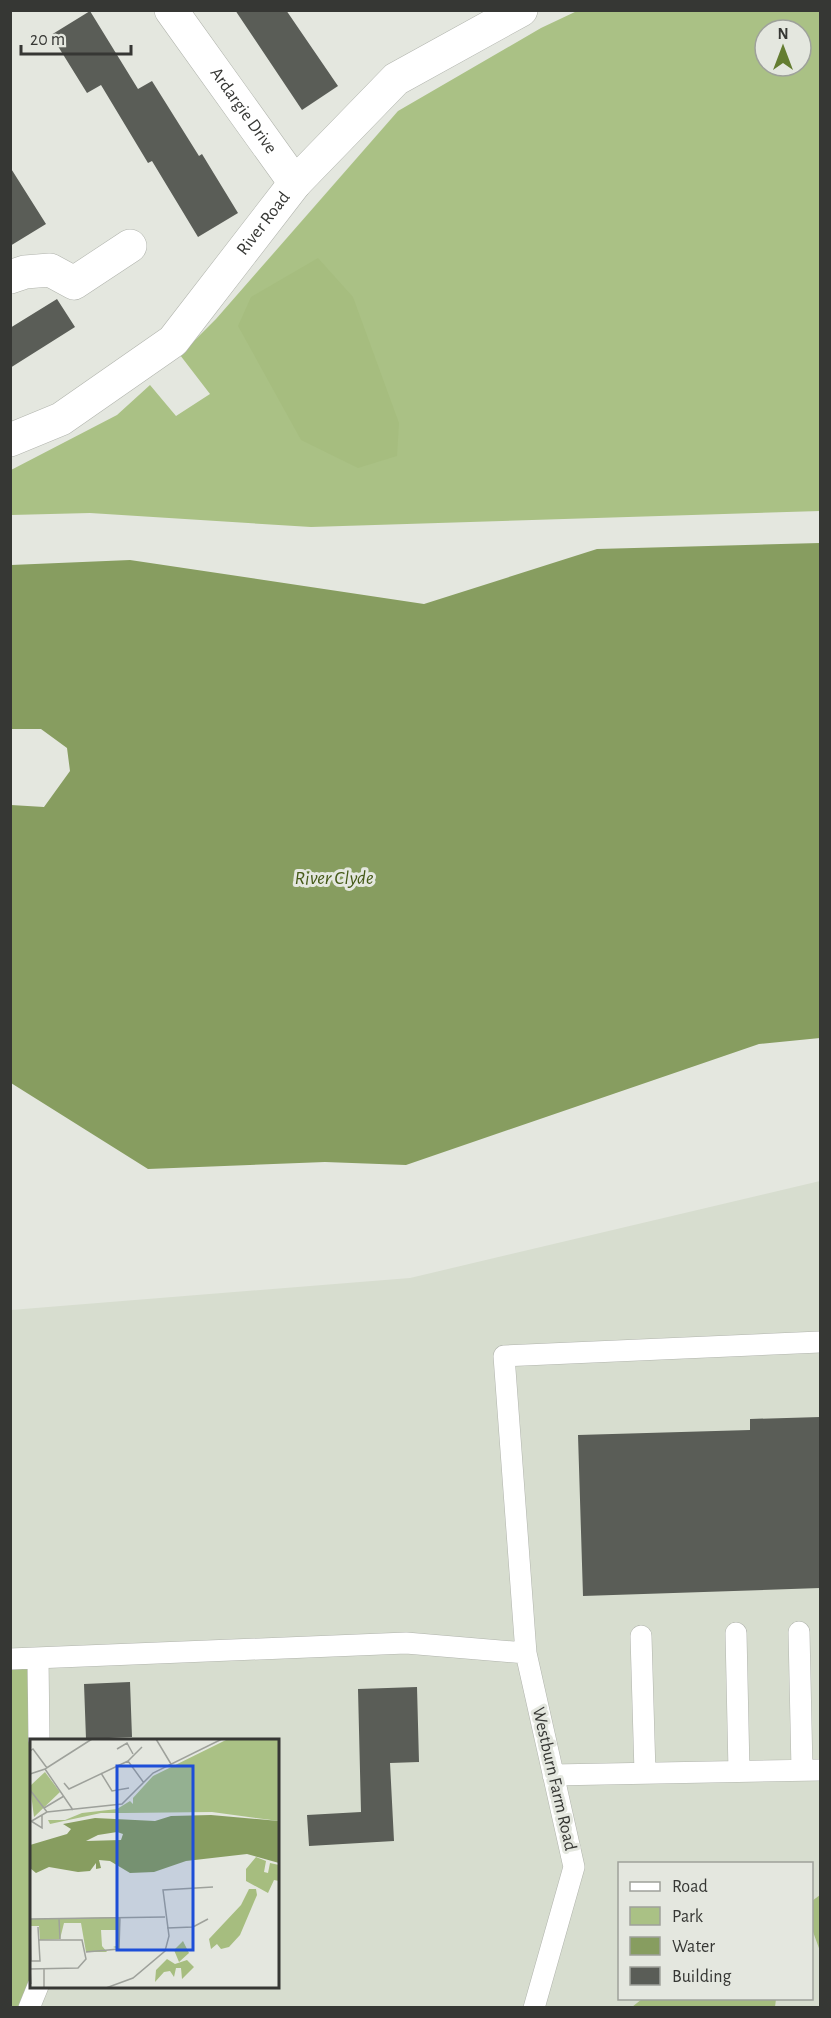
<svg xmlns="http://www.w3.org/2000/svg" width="831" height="2018" viewBox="0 0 831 2018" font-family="'Alegreya Sans',sans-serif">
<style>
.built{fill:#d7ddcf;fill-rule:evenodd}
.green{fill:#aac185;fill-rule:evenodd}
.forest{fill:#a6bd7f}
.water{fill:#879d60}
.building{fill:#5a5d57}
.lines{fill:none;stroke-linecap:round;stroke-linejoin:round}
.service-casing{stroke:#b1b4ad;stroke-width:22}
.minor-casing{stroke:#b1b4ad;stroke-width:34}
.service{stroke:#fff;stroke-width:21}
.minor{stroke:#fff;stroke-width:33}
.labels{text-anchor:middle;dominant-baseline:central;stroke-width:6;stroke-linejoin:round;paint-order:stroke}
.street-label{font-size:18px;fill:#363734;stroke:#e4e7df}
.water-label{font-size:20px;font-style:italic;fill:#455a18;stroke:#e4e7df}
.inset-road{fill:none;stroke:#9ea19b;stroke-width:1.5}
.view{fill:#1d4ed8;fill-opacity:0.15;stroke:#1d4ed8;stroke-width:3}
.inset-edge{fill:none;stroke:#363734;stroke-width:3}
</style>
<rect width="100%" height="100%" fill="#e4e7df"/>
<path class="built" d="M 820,1181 L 820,2007 L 11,2008 L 11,1310 L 410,1278 ZM 32,1740 L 278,1740 L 278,1986 L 32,1986 ZM 620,1864 L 812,1864 L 812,1998 L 620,1998 Z"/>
<path class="green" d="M 577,11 L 820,11 L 820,511 L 311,527 L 90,513 L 11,515 L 11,470 L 117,415 L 150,385 L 176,416 L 210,394 L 180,355 L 216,319 L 398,111 L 541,28 ZM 765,30 L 801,30 L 801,66 L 765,66 Z
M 38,1658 L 32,1740 L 32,1986 L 29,2007 L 11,2007 L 10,1659 Z"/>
<path class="forest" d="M 318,258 L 353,297 L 399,423 L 397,456 L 358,468 L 301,440 L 238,326 L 251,297 Z
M 820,1895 L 820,1951 L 812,1929 L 812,1901 Z
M 642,1999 L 776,1998 L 776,1999 L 775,2007 L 632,2007 Z"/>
<path class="water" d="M 820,543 L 820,1038 L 759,1044 L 406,1165 L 325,1162 L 148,1169 L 11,1083 L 11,805 L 44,807 L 70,771 L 67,748 L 41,729 L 11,729 L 11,565 L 130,560 L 424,604 L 597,549 Z"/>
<path class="building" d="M 235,10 L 286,10 L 338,86 L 302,110 Z
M 90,11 L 138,89 L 152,81 L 199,156 L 202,154 L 238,213 L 198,237 L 152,161 L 148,163 L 101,85 L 87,93 L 51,35 Z
M 10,167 L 46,224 L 10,246 Z
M 57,299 L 75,327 L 10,368 L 10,328 Z
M 820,1417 L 820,1588 L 583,1596 L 578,1435 L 750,1430 L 750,1419 Z
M 130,1682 L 132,1737 L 86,1739 L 84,1684 Z
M 417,1687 L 419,1762 L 390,1763 L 394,1841 L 309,1846 L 307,1815 L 361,1812 L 358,1689 Z"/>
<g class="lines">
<defs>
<path id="service" d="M 799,1632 L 802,1770
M 736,1633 L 739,1771
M 641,1636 L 645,1773
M 38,1658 L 39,1740
M 10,1659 L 406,1643 L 526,1653
M 553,1775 L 820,1770
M 29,2008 L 38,1986
M 534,2008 L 574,1867 L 526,1653 L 504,1356 L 820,1342"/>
<g id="minor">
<path id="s1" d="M 171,10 L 295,183"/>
<path d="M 10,277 L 25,272 L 50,270 L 74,283 L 130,246"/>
<path id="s2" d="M 10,440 L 61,419 L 173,341 L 295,183 L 396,79 L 521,10"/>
</g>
</defs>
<use href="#service" class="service-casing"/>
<use href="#minor" class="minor-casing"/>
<use href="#service" class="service"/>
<use href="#minor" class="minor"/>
</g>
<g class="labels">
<g class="street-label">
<text stroke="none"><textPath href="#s1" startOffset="124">Ardargie Drive</textPath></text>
<text stroke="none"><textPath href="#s2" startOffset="340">River Road</textPath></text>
<text transform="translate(554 1779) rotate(77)">Westburn Farm Road</text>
</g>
<g class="water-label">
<text x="334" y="878">River Clyde</text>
</g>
</g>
<g transform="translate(30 1739)">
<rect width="249" height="249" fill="#e4e7df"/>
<path d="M 198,0 L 249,0 L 249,82 L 182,73 L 95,74 L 71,74 L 20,85 L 18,81 L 35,81 L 52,74 L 87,70 L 100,62 L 103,65 L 103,59 L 123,37 ZM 15,33 L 30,53 L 4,78 L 0,47 ZM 90,178 L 89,210 L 83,208 L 86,207 L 86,191 L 71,191 L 72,207 L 77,213 L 56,213 L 51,184 L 34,184 L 30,200 L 10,201 L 9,187 L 0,187 L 0,180 Z" fill="#aac185"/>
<path d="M 226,118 L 236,122 L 234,133 L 238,134 L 240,124 L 249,126 L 249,142 L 244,141 L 238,154 L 216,142 L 216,130 ZM 219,150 L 226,150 L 227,156 L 210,196 L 199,208 L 191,210 L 187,205 L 181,210 L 179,200 L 211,166 ZM 153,202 L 159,214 L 149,223 L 144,211 ZM 137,220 L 145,225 L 157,221 L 164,228 L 152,240 L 151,229 L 146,229 L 144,238 L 140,232 L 134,233 L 125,243 L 126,231 Z" fill="#a6bd7f"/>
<path d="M 181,76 L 249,82 L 249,124 L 217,115 L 156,122 L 124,133 L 100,134 L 80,122 L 69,121 L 71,129 L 66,130 L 66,124 L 60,132 L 48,133 L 19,128 L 6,134 L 0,129 L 0,106 L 37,95 L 41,90 L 33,85 L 65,79 L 125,82 L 141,77 ZM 87,93 L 93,95 L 91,101 L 56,102 L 68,96 Z" fill="#879d60" fill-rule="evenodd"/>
<path class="inset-road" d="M 126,0 L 141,25M 87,10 L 97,4 L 103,15M 0,12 L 3,10 L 17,29M 98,22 L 112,8M 15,30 L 43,71M 71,34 L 82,52 L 99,49M 0,35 L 15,30 L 62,0M 34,44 L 39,50 L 98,22 L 114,44M 0,51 L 17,73M 14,69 L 34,57M 1,82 L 12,89 L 12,76M 0,83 L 17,73 L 92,65 L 123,34 L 192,0M 0,180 L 135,178M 29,180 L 30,200M 0,189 L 1,222 L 10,222 L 8,188M 137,189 L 163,188 L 178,180M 56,213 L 89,210 L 90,178M 14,229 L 14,249M 1,245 L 0,230 L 48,229 L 56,220 L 52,201 L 9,201M 59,249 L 76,249 L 103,239 L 135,212 L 139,197 L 133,151 L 183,148"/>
<path class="view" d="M 87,27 L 163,27 L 163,211 L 87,211 Z"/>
<rect width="249" height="249" class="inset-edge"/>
</g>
<rect width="831" height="2018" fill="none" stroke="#363734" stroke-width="24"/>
<rect x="618" y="1862" width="195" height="138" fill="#e4e7df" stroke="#9ea19b" stroke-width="1.5"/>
<rect x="630" y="1882" width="30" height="9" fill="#ffffff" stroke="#9ea19b" stroke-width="1.5"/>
<text x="672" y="1892" font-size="18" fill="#363734">Road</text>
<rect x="630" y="1907" width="30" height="18" fill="#aac185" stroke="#9ea19b" stroke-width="1.5"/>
<text x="672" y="1922" font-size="18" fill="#363734">Park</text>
<rect x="630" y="1937" width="30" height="18" fill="#879d60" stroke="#9ea19b" stroke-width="1.5"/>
<text x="672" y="1952" font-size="18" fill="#363734">Water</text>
<rect x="630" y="1967" width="30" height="18" fill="#5a5d57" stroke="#9ea19b" stroke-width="1.5"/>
<text x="672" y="1982" font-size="18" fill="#363734">Building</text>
<g transform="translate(783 48)"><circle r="28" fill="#e4e7df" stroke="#9ea19b" stroke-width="1.5"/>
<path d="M0-4.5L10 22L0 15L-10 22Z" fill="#647d31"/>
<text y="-9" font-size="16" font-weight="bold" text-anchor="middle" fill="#363734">N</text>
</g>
<path d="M21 45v9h110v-9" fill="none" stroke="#363734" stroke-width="3"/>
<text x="30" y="45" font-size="18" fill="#363734" stroke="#e4e7df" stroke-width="4.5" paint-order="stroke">20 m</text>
</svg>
